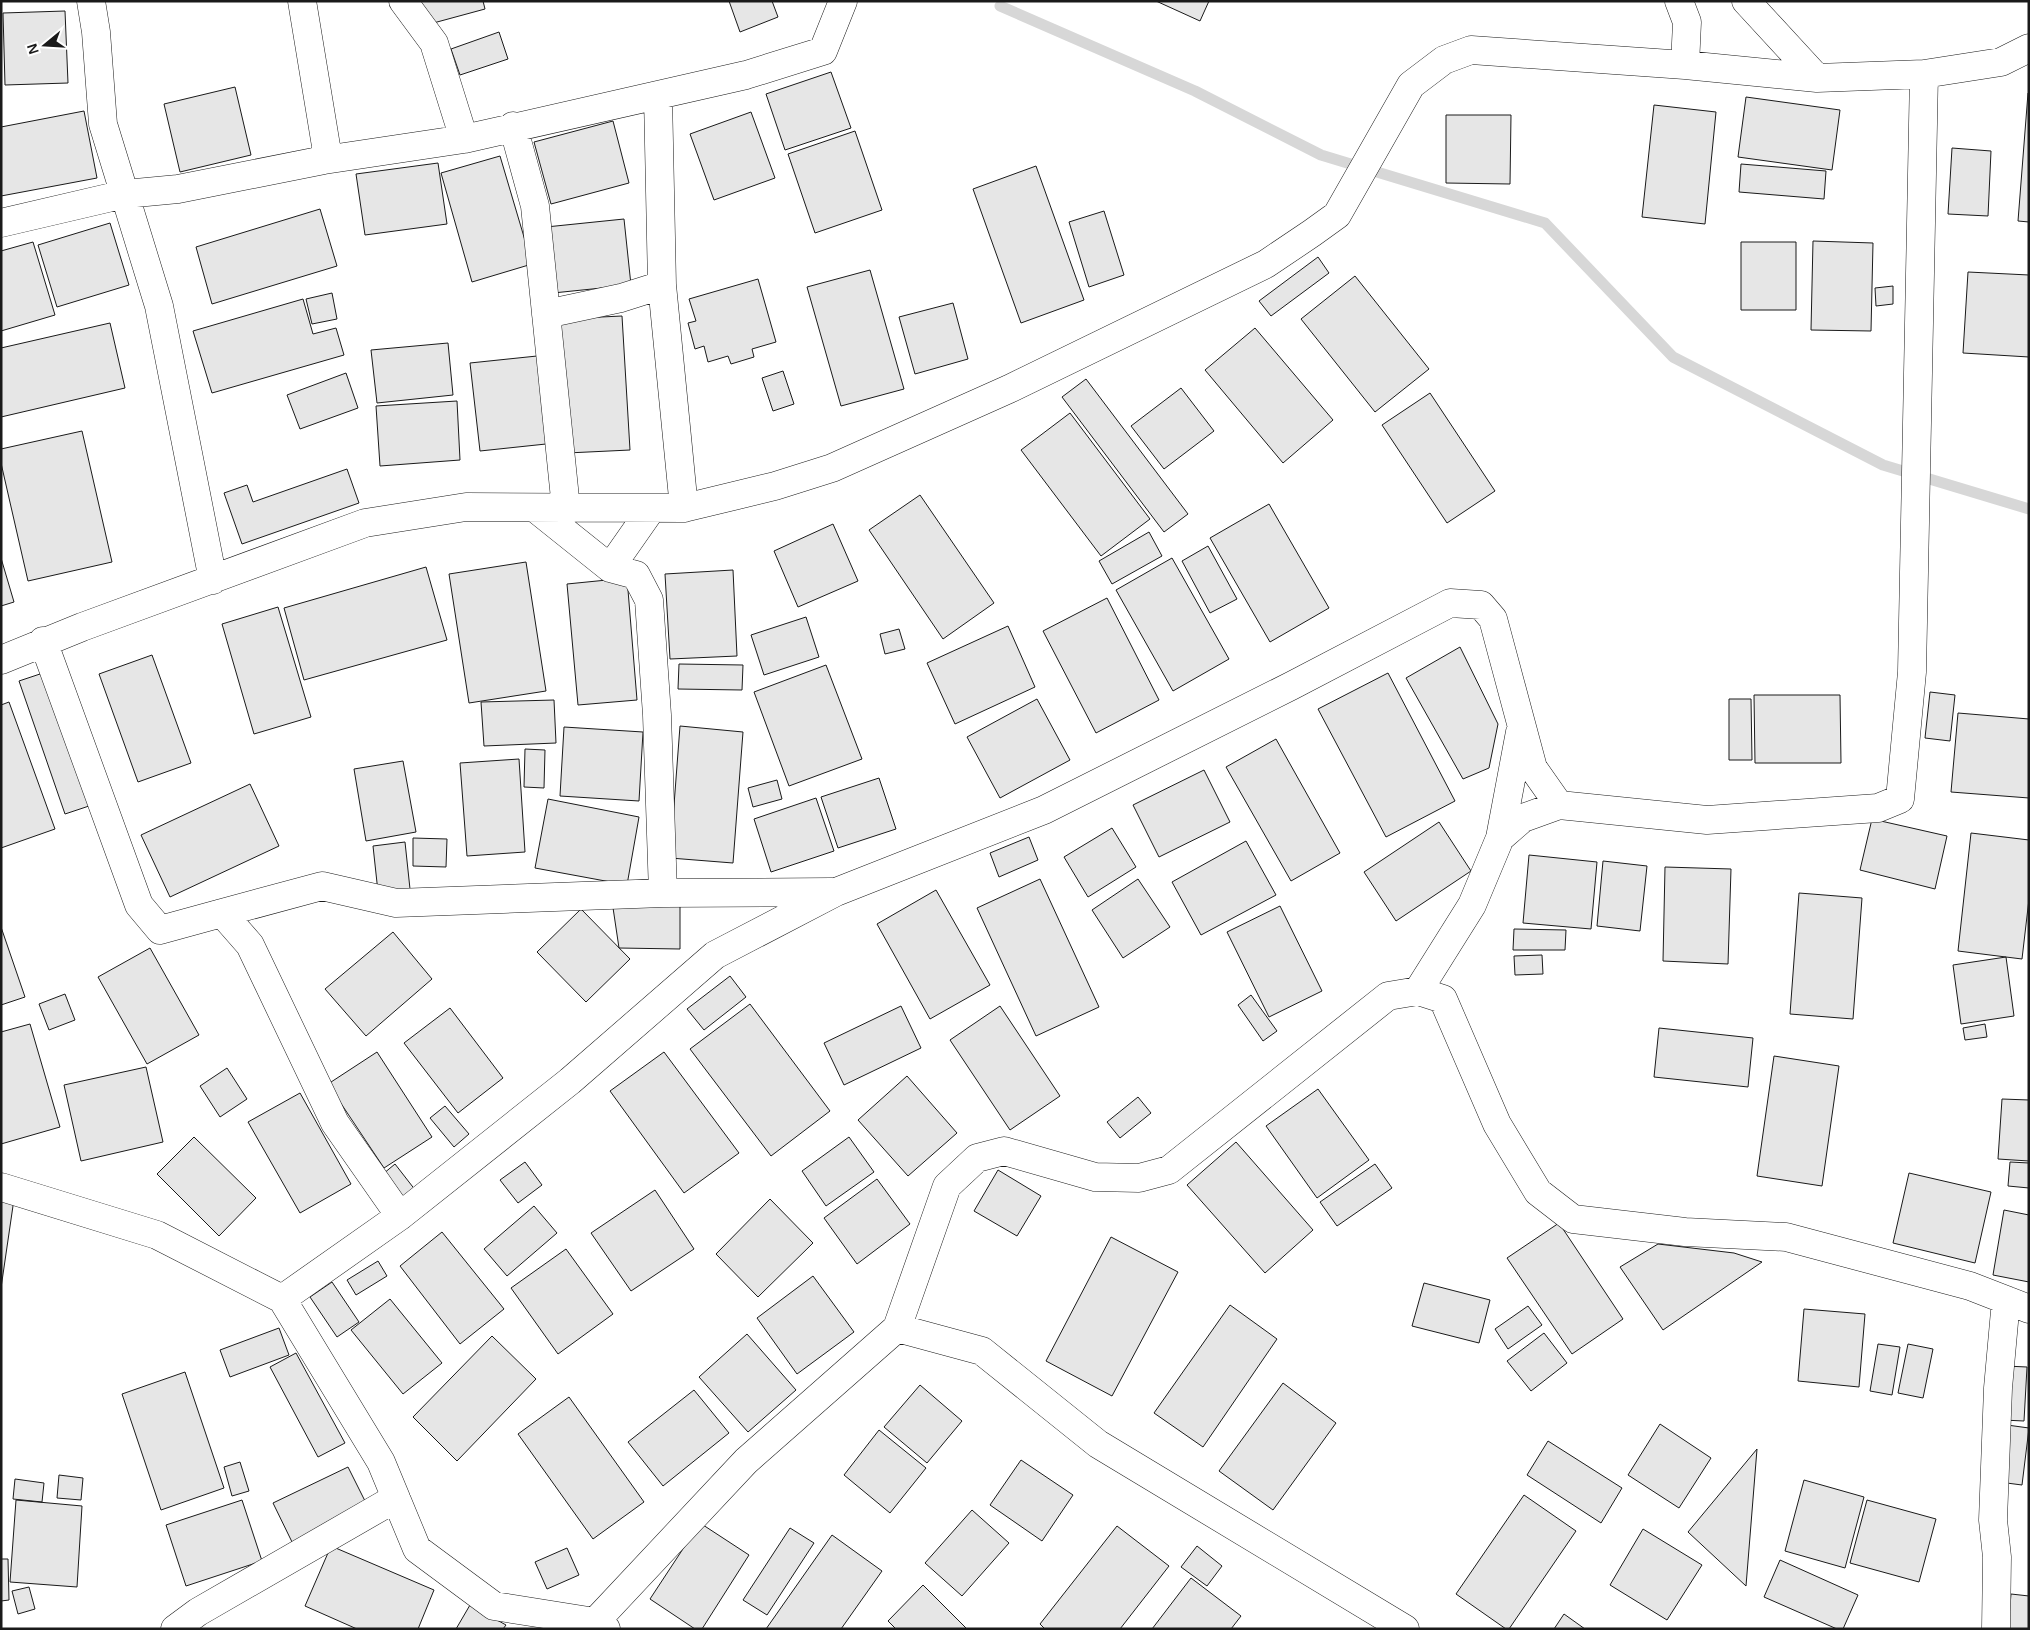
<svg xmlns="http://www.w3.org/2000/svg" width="2030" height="1630" viewBox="0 0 2030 1630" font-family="Helvetica,sans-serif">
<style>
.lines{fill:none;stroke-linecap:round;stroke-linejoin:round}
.stream{stroke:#d7d7d7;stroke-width:11}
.building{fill:#e6e6e6;stroke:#1a1a1a}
.minor-casing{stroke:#1a1a1a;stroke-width:29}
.minor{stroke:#fff;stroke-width:28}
</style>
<rect width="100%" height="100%" fill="#fff"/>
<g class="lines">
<path class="stream" d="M 1000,6 L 1195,91 L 1321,155 L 1545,223 L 1673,357 L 1883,465 L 2029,509"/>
</g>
<path class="building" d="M 420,1 L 483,1 L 485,9 L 426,25 Z
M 729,1 L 772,1 L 778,17 L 740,32 Z
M 1156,1 L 1209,1 L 1200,21 Z
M 65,11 L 68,83 L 5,85 L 3,13 Z
M 499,32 L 508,59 L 460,75 L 451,49 Z
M 831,72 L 851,128 L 785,150 L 766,94 Z
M 235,87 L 251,155 L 180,172 L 164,104 Z
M 2028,93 L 2029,94 L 2029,222 L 2018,221 Z
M 1746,97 L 1840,110 L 1832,170 L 1738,157 Z
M 1654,105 L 1716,112 L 1705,224 L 1642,217 Z
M 84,111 L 97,178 L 1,196 L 1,127 Z
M 751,112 L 775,178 L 714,200 L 690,134 Z
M 1446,115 L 1511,115 L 1510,184 L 1446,183 Z
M 613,121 L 629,183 L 551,204 L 534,142 Z
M 855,131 L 882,210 L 815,233 L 788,154 Z
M 1952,148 L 1991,151 L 1988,216 L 1948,214 Z
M 500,156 L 532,264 L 472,282 L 441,173 Z
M 438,163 L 447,224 L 365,235 L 356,174 Z
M 1741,164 L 1826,171 L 1824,199 L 1739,192 Z
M 1036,166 L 1084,300 L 1021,323 L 973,189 Z
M 320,209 L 337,266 L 212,304 L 196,247 Z
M 1104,211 L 1124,275 L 1089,287 L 1069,222 Z
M 624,219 L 631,285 L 553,293 L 546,227 Z
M 110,223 L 129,285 L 57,307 L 38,245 Z
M 1813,241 L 1873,243 L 1871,331 L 1811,330 Z
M 33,242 L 55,315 L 1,331 L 1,251 Z
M 1741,242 L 1796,242 L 1796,310 L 1741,310 Z
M 1318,257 L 1329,273 L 1271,316 L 1259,301 Z
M 870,270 L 904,389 L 841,406 L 807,287 Z
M 1968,272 L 2029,275 L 2029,357 L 1963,353 Z
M 1355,276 L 1429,369 L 1375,412 L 1301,319 Z
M 758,279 L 776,342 L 752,349 L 754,357 L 731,364 L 728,356 L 708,362 L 704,346 L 695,349 L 688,323 L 696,321 L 689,299 Z
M 1893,286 L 1893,304 L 1876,306 L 1875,288 Z
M 332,293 L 337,319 L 312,324 L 306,299 Z
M 303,299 L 313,334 L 336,328 L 344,355 L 212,393 L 193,331 Z
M 953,303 L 968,359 L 915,374 L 899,317 Z
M 622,316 L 630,450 L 567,453 L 559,319 Z
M 110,323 L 125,388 L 1,417 L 1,348 Z
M 1255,328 L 1333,420 L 1283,463 L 1205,370 Z
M 448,343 L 453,395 L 377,403 L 371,350 Z
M 537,356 L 546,444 L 480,451 L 470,363 Z
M 783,371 L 794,404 L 773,411 L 762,378 Z
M 346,373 L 358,408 L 300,429 L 287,395 Z
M 1086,379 L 1188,514 L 1164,532 L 1062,397 Z
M 1181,388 L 1214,431 L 1164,469 L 1131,426 Z
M 1430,393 L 1495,491 L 1447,523 L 1382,425 Z
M 457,401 L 460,460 L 380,466 L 376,406 Z
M 1070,413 L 1150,519 L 1101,556 L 1021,450 Z
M 82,431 L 112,562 L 28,581 L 1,463 L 1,449 Z
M 347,469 L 359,503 L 242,544 L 224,493 L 247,485 L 253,502 Z
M 920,495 L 994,603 L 943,639 L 869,530 Z
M 1269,504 L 1329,608 L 1270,642 L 1210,538 Z
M 833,524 L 858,581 L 798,607 L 774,551 Z
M 1149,532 L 1162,556 L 1112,584 L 1099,561 Z
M 1208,546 L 1237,599 L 1210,613 L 1182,561 Z
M 1,558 L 14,602 L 1,606 Z
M 1172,558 L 1229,659 L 1173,691 L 1116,590 Z
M 526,562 L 546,691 L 469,703 L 449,574 Z
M 426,567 L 447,640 L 304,680 L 284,608 Z
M 733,570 L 737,656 L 670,659 L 665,574 Z
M 627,578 L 637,700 L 578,705 L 567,584 Z
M 1107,598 L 1159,700 L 1096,733 L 1043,631 Z
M 278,607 L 311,717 L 254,734 L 222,624 Z
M 806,617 L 819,657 L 764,675 L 751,635 Z
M 1008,626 L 1035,687 L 955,724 L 927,663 Z
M 899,629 L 905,649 L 885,654 L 880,634 Z
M 1460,647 L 1498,724 L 1489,768 L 1463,779 L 1406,678 Z
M 152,655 L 191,763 L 138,782 L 99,674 Z
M 679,664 L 743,665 L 742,690 L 678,689 Z
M 826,665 L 862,759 L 789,786 L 754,692 Z
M 43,673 L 89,806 L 65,814 L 19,681 Z
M 1388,673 L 1455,801 L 1386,837 L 1318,709 Z
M 1930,692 L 1955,695 L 1950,741 L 1925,738 Z
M 1754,695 L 1840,695 L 1841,763 L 1755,763 Z
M 1037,699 L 1070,760 L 1000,798 L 967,737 Z
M 1729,699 L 1751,699 L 1752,760 L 1729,760 Z
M 554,700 L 556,743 L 484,746 L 481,702 Z
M 9,702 L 55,829 L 1,848 L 1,705 Z
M 1958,713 L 2029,719 L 2029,798 L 1951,792 Z
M 680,726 L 743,732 L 733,863 L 670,858 Z
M 564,727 L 643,732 L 639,801 L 560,796 Z
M 1276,739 L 1340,853 L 1291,881 L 1226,767 Z
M 525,749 L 545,750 L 544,788 L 524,787 Z
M 519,759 L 525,852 L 467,856 L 460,763 Z
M 403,761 L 416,832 L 366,841 L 354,769 Z
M 1204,770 L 1230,822 L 1159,857 L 1133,805 Z
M 879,778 L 896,829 L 838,848 L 821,797 Z
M 777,780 L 782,799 L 753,807 L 748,788 Z
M 250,784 L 279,846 L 170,897 L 141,835 Z
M 816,798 L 834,851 L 771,872 L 754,819 Z
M 548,799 L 639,817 L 627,885 L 535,868 Z
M 1872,819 L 1947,836 L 1935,889 L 1860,870 Z
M 1439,822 L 1471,871 L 1396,921 L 1364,872 Z
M 1112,828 L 1136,867 L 1088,897 L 1064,857 Z
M 1971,833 L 2029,840 L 2029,899 L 2022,959 L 1958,951 Z
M 1029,837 L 1038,860 L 999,877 L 990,853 Z
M 413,838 L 447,839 L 446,867 L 413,866 Z
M 1246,841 L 1276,895 L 1201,935 L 1172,882 Z
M 405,842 L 410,889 L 378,892 L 373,846 Z
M 1529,855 L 1597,862 L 1591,929 L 1523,923 Z
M 1603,861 L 1647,866 L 1640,931 L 1597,926 Z
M 1665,867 L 1731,869 L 1728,964 L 1663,961 Z
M 1040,879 L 1099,1007 L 1036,1036 L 977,908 Z
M 1138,879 L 1170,927 L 1123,958 L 1092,910 Z
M 936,890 L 990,985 L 930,1019 L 877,924 Z
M 1799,893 L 1862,898 L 1853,1019 L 1790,1014 Z
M 612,901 L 680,901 L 680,949 L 619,948 Z
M 1280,906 L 1322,991 L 1269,1017 L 1227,932 Z
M 581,909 L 630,959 L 586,1002 L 537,952 Z
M 1,927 L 25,997 L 1,1005 Z
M 1514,929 L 1566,930 L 1565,950 L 1513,950 Z
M 393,932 L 432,979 L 366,1036 L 325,989 Z
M 150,948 L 199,1035 L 147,1064 L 98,977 Z
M 1542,955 L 1543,974 L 1515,975 L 1514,956 Z
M 2006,957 L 2014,1016 L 1961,1024 L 1953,965 Z
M 730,976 L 746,997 L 704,1030 L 687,1009 Z
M 65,994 L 75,1020 L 49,1030 L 39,1004 Z
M 1251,995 L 1277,1031 L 1263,1041 L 1238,1005 Z
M 750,1004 L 830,1111 L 771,1156 L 690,1049 Z
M 901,1006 L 921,1048 L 844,1085 L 824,1043 Z
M 1000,1006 L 1060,1096 L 1010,1130 L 950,1040 Z
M 450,1008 L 503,1078 L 458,1113 L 404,1043 Z
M 30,1024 L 60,1127 L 1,1144 L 1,1032 Z
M 1985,1024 L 1987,1037 L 1965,1040 L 1963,1028 Z
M 1659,1028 L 1753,1038 L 1748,1087 L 1654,1077 Z
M 377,1052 L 432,1137 L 384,1168 L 328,1084 Z
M 664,1052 L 739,1153 L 684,1193 L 610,1091 Z
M 1774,1056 L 1839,1066 L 1822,1186 L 1757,1176 Z
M 146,1067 L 163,1142 L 81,1161 L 64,1085 Z
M 227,1068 L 247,1099 L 220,1117 L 200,1086 Z
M 907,1076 L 957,1133 L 908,1176 L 858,1120 Z
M 1318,1089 L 1369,1160 L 1317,1198 L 1266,1126 Z
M 300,1093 L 351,1184 L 300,1213 L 248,1122 Z
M 1138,1097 L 1151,1113 L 1120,1138 L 1107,1122 Z
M 2002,1099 L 2029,1100 L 2029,1161 L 1998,1159 Z
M 445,1106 L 469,1134 L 454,1147 L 430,1118 Z
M 194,1137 L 256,1198 L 219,1236 L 157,1174 Z
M 849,1137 L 874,1172 L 826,1206 L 802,1171 Z
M 1236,1142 L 1313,1230 L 1265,1273 L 1187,1185 Z
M 525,1162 L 542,1185 L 518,1203 L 500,1180 Z
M 2010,1162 L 2029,1163 L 2029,1188 L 2008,1186 Z
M 395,1164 L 416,1191 L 403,1201 L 383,1174 Z
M 1375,1164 L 1392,1188 L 1337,1226 L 1320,1202 Z
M 998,1170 L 1041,1196 L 1017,1236 L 974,1211 Z
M 1909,1173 L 1991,1192 L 1975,1263 L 1893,1243 Z
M 877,1179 L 910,1224 L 857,1264 L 824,1218 Z
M 655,1190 L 694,1249 L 631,1291 L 591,1233 Z
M 1,1197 L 14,1199 L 1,1288 Z
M 770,1199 L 813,1243 L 758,1297 L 716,1254 Z
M 534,1206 L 557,1233 L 507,1276 L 484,1249 Z
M 2004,1210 L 2029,1215 L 2029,1282 L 1993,1275 Z
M 1559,1223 L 1623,1319 L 1572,1354 L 1507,1258 Z
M 442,1232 L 504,1309 L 460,1344 L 400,1266 Z
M 1111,1237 L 1178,1272 L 1112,1396 L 1046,1361 Z
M 1658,1244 L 1734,1253 L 1762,1262 L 1663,1330 L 1620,1267 Z
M 566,1249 L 613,1314 L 558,1354 L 511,1288 Z
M 378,1261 L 387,1276 L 356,1295 L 347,1280 Z
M 813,1276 L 854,1332 L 797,1374 L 757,1318 Z
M 332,1282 L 359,1322 L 337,1337 L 310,1297 Z
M 1424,1283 L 1490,1300 L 1479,1343 L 1412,1326 Z
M 390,1299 L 442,1363 L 403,1394 L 351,1330 Z
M 1230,1305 L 1277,1339 L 1203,1447 L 1154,1413 Z
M 1528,1306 L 1542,1325 L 1508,1349 L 1495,1329 Z
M 1804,1309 L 1865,1314 L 1859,1387 L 1798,1381 Z
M 279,1328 L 289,1355 L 230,1377 L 220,1350 Z
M 1544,1333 L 1567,1363 L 1531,1391 L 1507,1361 Z
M 747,1334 L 796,1390 L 748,1432 L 699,1377 Z
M 492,1336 L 536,1379 L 457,1461 L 413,1417 Z
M 1878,1344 L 1900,1347 L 1892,1395 L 1870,1391 Z
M 1908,1344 L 1933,1349 L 1923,1398 L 1898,1393 Z
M 296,1353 L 345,1443 L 318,1457 L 270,1367 Z
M 2006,1366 L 2027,1367 L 2024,1421 L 2003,1420 Z
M 185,1372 L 224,1488 L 161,1510 L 122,1394 Z
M 1283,1383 L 1336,1423 L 1273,1510 L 1219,1471 Z
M 920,1385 L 962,1421 L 927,1463 L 884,1427 Z
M 694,1390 L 729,1433 L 663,1486 L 628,1442 Z
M 569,1397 L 644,1502 L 593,1539 L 518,1434 Z
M 1660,1424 L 1711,1458 L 1679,1508 L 1628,1475 Z
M 2007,1425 L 2029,1428 L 2022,1485 L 1999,1482 Z
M 879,1430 L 926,1468 L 890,1513 L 844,1475 Z
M 1548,1441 L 1622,1488 L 1601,1523 L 1527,1475 Z
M 1757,1449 L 1751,1524 L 1746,1586 L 1688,1532 Z
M 1021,1460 L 1073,1495 L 1042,1541 L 990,1505 Z
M 240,1462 L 249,1491 L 232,1496 L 224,1467 Z
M 348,1467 L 368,1507 L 293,1544 L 273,1503 Z
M 59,1475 L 83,1478 L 81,1500 L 57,1498 Z
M 15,1479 L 44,1483 L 42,1502 L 13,1499 Z
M 1804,1480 L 1864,1497 L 1845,1568 L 1785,1551 Z
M 1524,1495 L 1576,1531 L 1509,1629 L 1506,1629 L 1456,1594 Z
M 16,1500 L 82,1506 L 77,1587 L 10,1582 Z
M 242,1500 L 262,1561 L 186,1586 L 166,1525 Z
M 1867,1500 L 1936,1519 L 1919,1582 L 1850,1563 Z
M 972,1510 L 1009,1543 L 962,1596 L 925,1563 Z
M 700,1523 L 749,1555 L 702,1629 L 695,1629 L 650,1599 Z
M 1117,1526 L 1169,1566 L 1120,1629 L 1045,1629 L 1040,1624 Z
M 790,1528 L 814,1543 L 767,1615 L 743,1600 Z
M 1643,1529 L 1702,1565 L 1667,1620 L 1610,1585 Z
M 832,1535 L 882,1571 L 841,1629 L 766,1629 Z
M 331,1546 L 434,1590 L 418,1629 L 357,1629 L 305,1606 Z
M 1197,1546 L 1222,1566 L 1207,1586 L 1181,1567 Z
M 567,1548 L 579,1575 L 547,1589 L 535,1562 Z
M 1,1559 L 8,1559 L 9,1600 L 1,1601 Z
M 1780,1560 L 1858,1595 L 1843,1629 L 1837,1629 L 1764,1597 Z
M 1191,1578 L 1241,1616 L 1231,1629 L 1152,1629 Z
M 923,1585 L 967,1629 L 896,1629 L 888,1621 Z
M 29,1587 L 35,1609 L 18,1614 L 12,1591 Z
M 2011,1594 L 2029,1596 L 2029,1629 L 2008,1629 Z
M 470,1605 L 506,1625 L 503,1629 L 456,1629 Z
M 1564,1614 L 1585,1629 L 1554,1629 Z"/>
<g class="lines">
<defs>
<path id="minor" d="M 91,1 L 96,32 L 103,124 L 159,306 L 213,580
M 302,1 L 326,146 L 324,160
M 403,1 L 434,43 L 464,139
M 1679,1 L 1687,22 L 1685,65
M 1746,1 L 1817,78
M 658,96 L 662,285 L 684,508
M 513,126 L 535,206 L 566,508
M 1,223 L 125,194 L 178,189 L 324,160 L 464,139 L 746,75 L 823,51 L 843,1
M 546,314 L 621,298 L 662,285
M 535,508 L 610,568 L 636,575 L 649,600 L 657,715 L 663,893
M 610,568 L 652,508
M 43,641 L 139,905 L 160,930 L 222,913 L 250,945 L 335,1123 L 400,1216
M 1,660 L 82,627 L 365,523 L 466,507 L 684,508 L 775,486 L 832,468 L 1009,389 L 1266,264 L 1312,233 L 1337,215 L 1411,85 L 1444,60 L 1471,50 L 1685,65 L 1817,78 L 1924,74 L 2001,62 L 2029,48
M 1500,838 L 1523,818 L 1559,805
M 222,913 L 322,886 L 396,903 L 663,893 L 832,892
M 1418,991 L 1472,905 L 1500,838 L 1520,732
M 1,1187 L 157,1235 L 282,1299 L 381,1462 L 417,1549 L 494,1606 L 595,1622 L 606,1629
M 282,1299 L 400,1216 L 570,1081 L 715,955 L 836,892 L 1044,810 L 1291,686 L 1450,603 L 1481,605 L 1493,619 L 1533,768 L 1559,805 L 1707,820 L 1878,808 L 1900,799 L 1912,672 L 1924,74
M 897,1328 L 982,1351 L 1098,1444 L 1405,1629
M 595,1622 L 746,1461 L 897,1328 L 947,1186 L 977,1158 L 1004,1151 L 1095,1177 L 1139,1178 L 1169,1170 L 1388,996 L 1418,991 L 1443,999 L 1497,1124 L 1538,1192 L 1573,1219 L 1685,1232 L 1786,1237 L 1970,1286 L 2029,1309
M 175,1629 L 198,1612 L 396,1498
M 1996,1629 L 1997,1557 L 1993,1520 L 1998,1388 L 2006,1300"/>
</defs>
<use href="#minor" class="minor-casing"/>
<use href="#minor" class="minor"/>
</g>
<rect width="2030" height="1630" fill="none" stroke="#1a1a1a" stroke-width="5"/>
<g transform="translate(45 45) rotate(252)" stroke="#ffffff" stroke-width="4" paint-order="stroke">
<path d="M0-4L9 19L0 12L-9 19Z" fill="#1a1a1a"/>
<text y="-8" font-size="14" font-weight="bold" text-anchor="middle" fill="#1a1a1a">N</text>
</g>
</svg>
